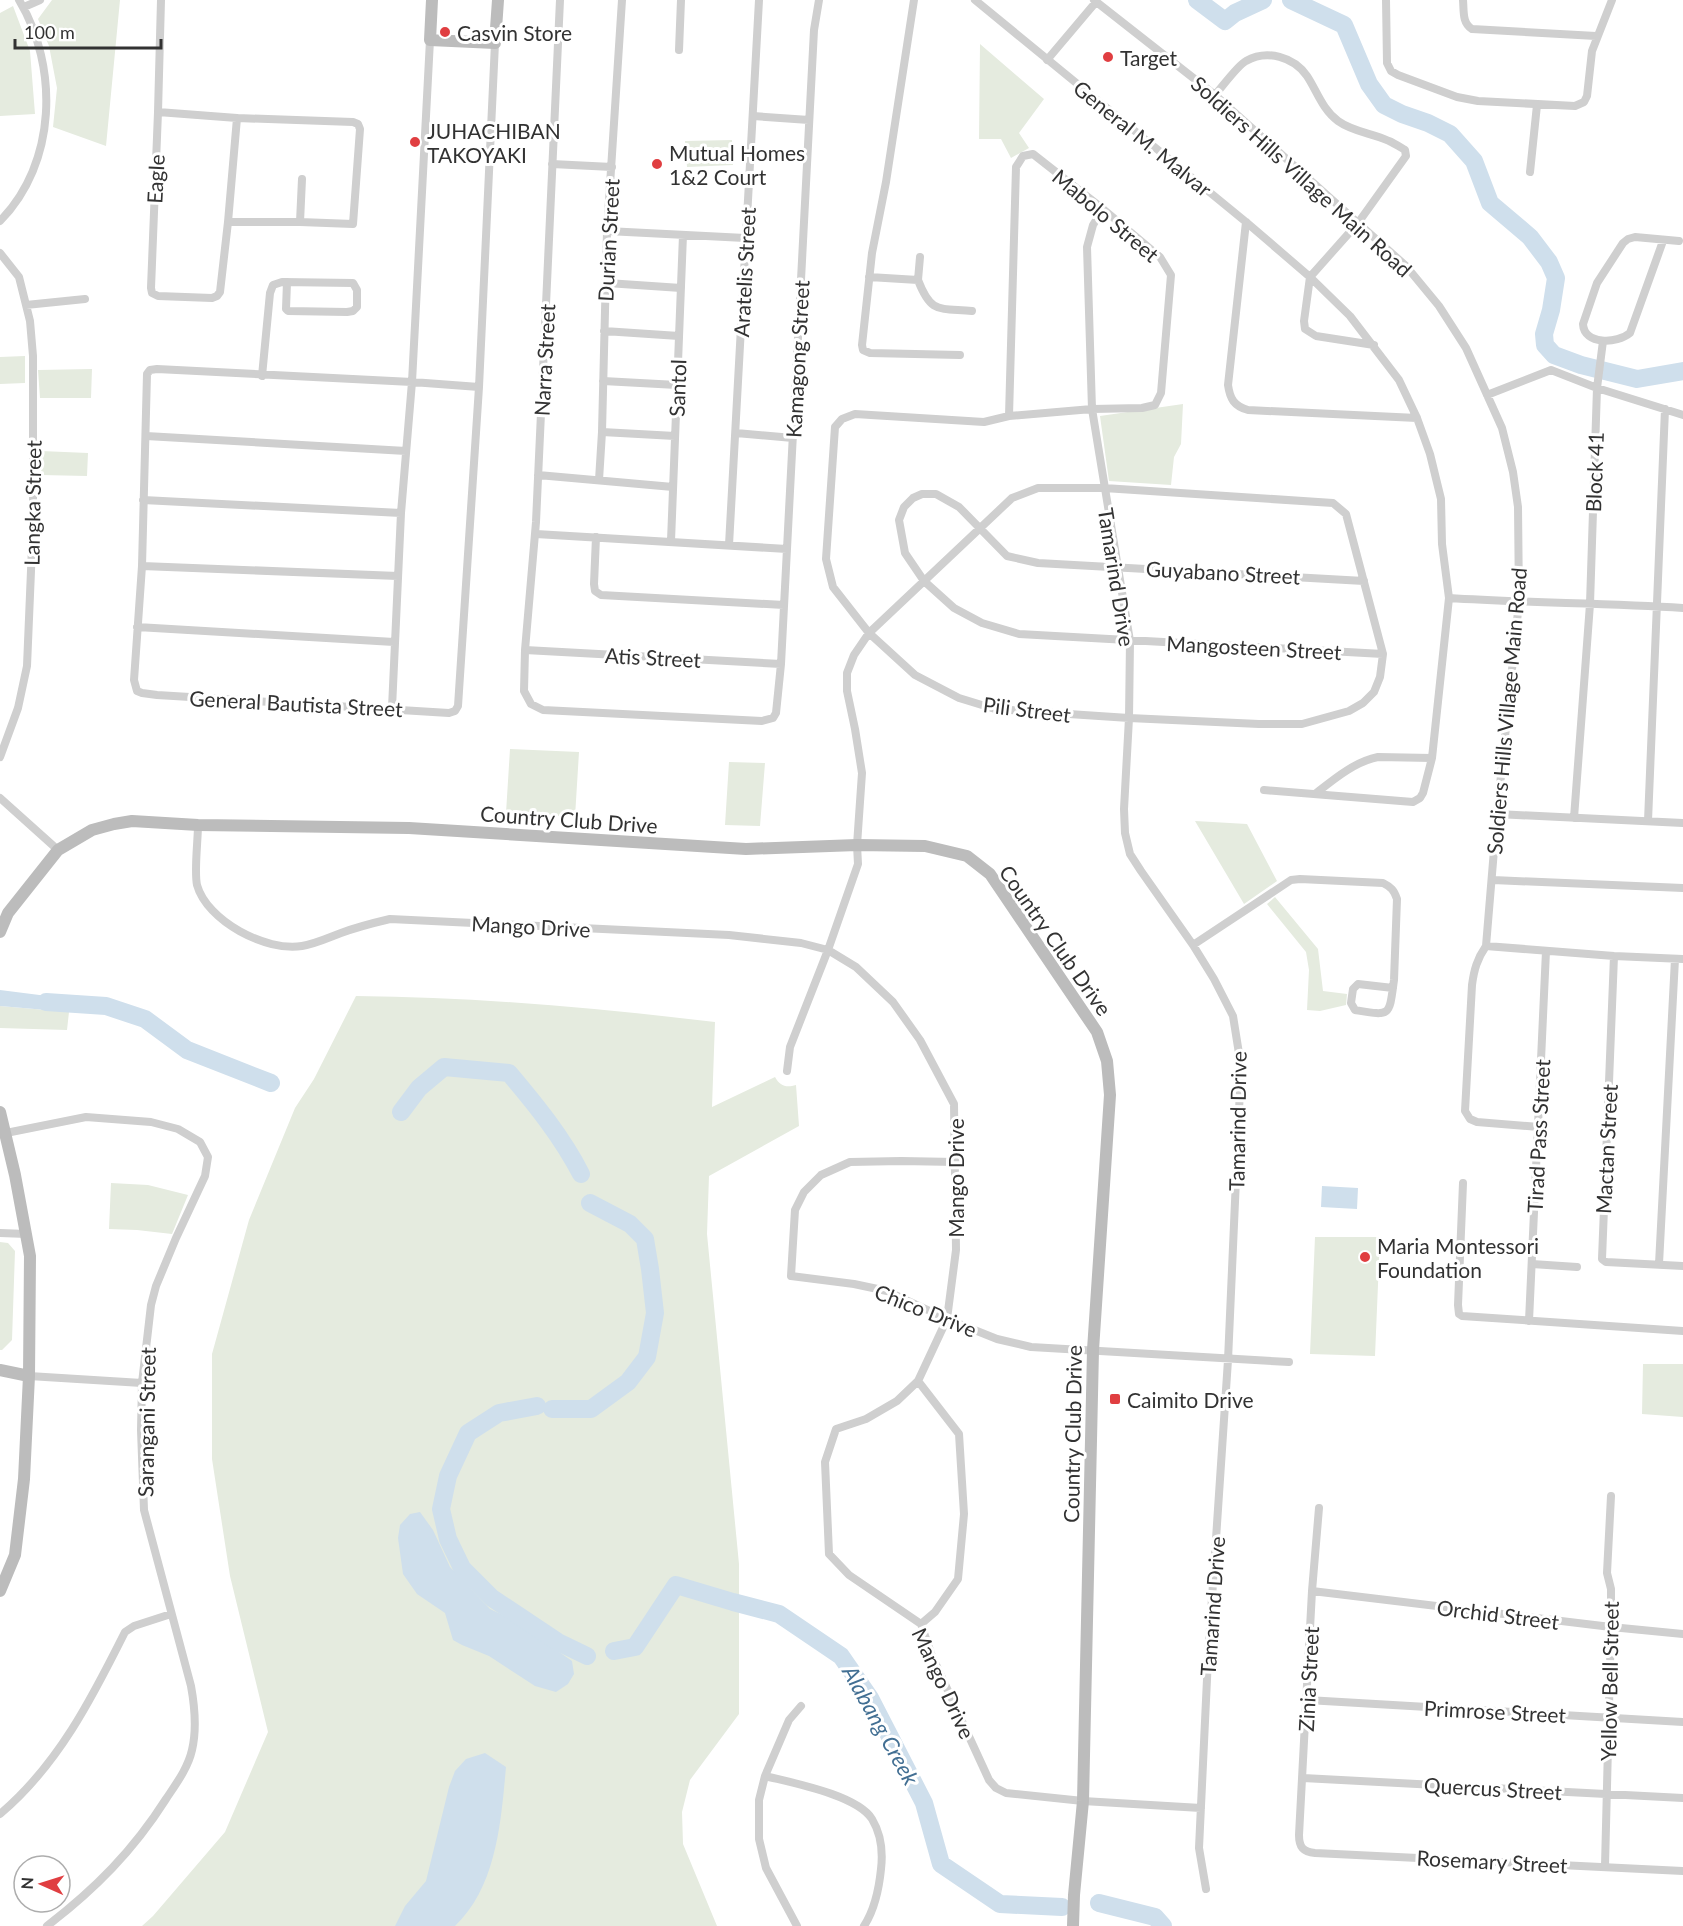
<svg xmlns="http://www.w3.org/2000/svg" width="1683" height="1926" viewBox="0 0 1683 1926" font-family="Lato,sans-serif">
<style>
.green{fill:#e5ebdf}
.water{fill:#cfdfec}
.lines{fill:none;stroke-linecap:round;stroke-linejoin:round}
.river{stroke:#cfdfec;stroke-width:18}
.street{stroke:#cfcfcf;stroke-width:8}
.secondary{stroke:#bcbcbc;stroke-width:12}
.poi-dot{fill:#e03e41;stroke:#fff;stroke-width:2}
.labels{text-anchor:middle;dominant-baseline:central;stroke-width:6;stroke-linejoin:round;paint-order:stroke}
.poi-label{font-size:21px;fill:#323232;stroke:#fff;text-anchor:start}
.street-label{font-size:21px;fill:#323232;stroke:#fff}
.water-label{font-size:22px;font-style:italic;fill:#426f93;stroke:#fff}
</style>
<rect width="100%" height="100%" fill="#fff"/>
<path class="green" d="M 52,0 L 120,0 L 106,146 L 53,127 L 57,88 L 49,46 L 38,19 Z
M 13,6 L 30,51 L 35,114 L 0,116 L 0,13 Z
M 980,44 L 1044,99 L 1019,133 L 1029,148 L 1011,158 L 1001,139 L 979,139 Z
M 732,140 L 733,165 L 687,167 L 685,141 Z
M 25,356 L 25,383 L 0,384 L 0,357 Z
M 92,369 L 91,398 L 40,398 L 38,370 Z
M 1183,404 L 1181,444 L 1174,457 L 1171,485 L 1109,481 L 1100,416 Z
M 41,451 L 88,453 L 87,476 L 41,475 Z
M 510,749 L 579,752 L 575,817 L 506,813 Z
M 729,762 L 765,763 L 760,826 L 725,825 Z
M 1195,821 L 1247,824 L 1277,881 L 1244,904 Z
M 1275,897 L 1318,949 L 1323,991 L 1347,994 L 1346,1005 L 1320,1011 L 1307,1010 L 1309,970 L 1306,952 L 1267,904 Z
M 356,996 C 476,997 596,1008 715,1022 L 712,1107 L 775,1077 C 780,1086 786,1088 796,1085 L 799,1126 L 709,1176 L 707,1234 L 739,1564 L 739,1714 L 690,1780 L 682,1812 L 683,1844 L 717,1926 L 142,1926 L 153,1916 L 225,1832 L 268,1732 L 230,1576 L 212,1459 L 212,1354 L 249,1220 L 295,1108 L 314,1079 Z
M 0,1006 L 69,1012 L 67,1030 L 0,1028 Z
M 111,1183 L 148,1185 L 188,1195 L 172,1234 L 137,1230 L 109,1229 Z
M 1315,1237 L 1380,1237 L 1375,1356 L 1310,1354 Z
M 0,1242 L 8,1243 L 15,1251 L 12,1340 L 2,1350 L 0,1350 Z
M 1643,1364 L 1683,1364 L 1683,1417 L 1642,1414 Z"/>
<path class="water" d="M 0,990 L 71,999 L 69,1012 L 0,1006 Z
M 1322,1186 L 1358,1188 L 1357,1209 L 1321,1207 Z
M 420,1512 L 433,1530 L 450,1567 L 490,1609 L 515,1621 L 572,1661 L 574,1674 L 568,1684 L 556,1692 L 535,1686 L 489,1656 L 462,1645 L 453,1640 L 445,1613 L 417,1594 L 403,1574 L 398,1538 L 400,1525 L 410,1514 Z
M 485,1753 L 506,1767 C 501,1821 497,1886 455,1926 L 395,1926 L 405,1906 L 426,1881 L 449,1787 L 455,1771 L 466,1759 Z"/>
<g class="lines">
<path class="river" d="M 1197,0 L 1225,21 L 1235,13 L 1263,0
M 1291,0 L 1344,25 L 1369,84 L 1384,105 L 1402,114 L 1428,123 L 1450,134 L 1474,161 L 1490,203 L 1530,237 L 1549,262 L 1556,278 L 1551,310 L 1544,334 L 1545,345 L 1554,355 L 1581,365 L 1637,379 L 1683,371
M 46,1002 L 106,1006 L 145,1019 L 187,1050 L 271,1083
M 401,1112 L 419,1088 L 444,1067 L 509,1073 C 536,1105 562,1137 581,1174
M 537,1406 L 499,1413 L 468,1433 L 448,1476 L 441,1509 L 448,1539 L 462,1568 L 492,1598 L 558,1642 L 587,1656
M 552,1409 L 591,1409 L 628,1382 L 647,1357 L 655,1313 L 650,1269 L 645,1239 L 630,1224 L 590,1203
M 614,1651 L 635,1647 L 676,1585 L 733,1602 L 779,1614 L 841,1656 L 870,1698 L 924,1803 L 941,1864 L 1000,1904 L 1062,1907
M 1099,1903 L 1155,1917 L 1163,1926"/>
<path class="street" d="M 161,0 L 158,112 L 151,288 L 152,293 L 158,296 L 212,298 L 217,296 L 220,292 L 228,222 L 237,118
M 560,0 L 536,522 L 525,650 L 524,691 L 531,704 L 543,710 L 762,721 L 773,718 L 776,713 L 781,664 L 814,30 L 819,0
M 914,0 L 886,182 L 872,253 L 862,345 L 863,350 L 870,353 L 960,355
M 975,0 L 1246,222 L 1310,277 L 1350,316 L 1399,380 L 1417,418 L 1430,454 L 1441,499 L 1442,544 L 1449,598 L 1432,758 L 1423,793 L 1420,798 L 1413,802 L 1264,790
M 1094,0 L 1215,95 L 1406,266 L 1439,306 L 1466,348 L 1502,428 L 1513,472 L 1518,507 L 1519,602 L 1497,814 L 1486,946
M 1386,0 L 1387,63 L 1391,71 L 1398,75 L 1457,97 L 1478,101 L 1575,106 L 1584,102 L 1587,96 L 1592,51 L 1612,0
M 1463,0 C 1464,11 1462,23 1472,29 L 1596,36
M 24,7 L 40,0
M 679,50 L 681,0
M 1047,60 L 1096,2
M 1215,95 C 1222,87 1238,65 1246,61 C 1267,49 1294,57 1307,76 C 1317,91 1322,109 1338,121 C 1353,132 1372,133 1389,141 C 1394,143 1400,147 1405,150 L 1406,156 L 1358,223 L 1310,277 L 1304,321 L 1305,329 L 1316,336 L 1374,345
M 158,112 L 237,118 L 353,122 L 358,124 L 360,129 L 353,224 L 300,222 L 228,222
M 753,116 L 809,120
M 552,164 L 612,167
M 1530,172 L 1537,105
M 1103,209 L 1093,225 L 1087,247 L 1092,409 L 1130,641 L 1129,718 L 1124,809 L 1125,833 L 1130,854 L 1141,871 L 1193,945 L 1214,979 L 1233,1016 L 1241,1066 L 1228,1360 L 1208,1658 L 1199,1848 L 1206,1889
M 0,221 C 57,163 59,67 19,0
M 300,222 L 302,179
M 1246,222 L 1228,385 C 1230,399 1234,406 1248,410 L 1417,418
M 607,231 L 745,238
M 1663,241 L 1630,333 C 1617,344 1584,345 1583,324 L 1597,283 L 1623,243 L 1628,239 L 1635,237 L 1679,241
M 0,253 L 19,277 L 30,321 L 33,356 L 33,523 L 27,666 L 18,708 L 0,757
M 869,277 L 918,280 L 920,257
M 918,280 C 931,314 939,308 972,311
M 607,283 L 681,288
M 26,305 L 85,299
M 604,331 L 679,336
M 262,376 L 270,293 L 273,285 L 282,282 L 353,283 L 357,290 L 357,307 L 353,311 L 347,312 L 288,311 L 286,309 L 287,282
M 603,381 L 677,385
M 479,387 L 412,382 L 157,369 L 150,370 L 147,374 L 142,566 L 134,680 L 137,691 L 142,693 L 157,695 L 449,713 L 455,711 L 458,706 L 479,387 L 495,43
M 1487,395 L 1551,370 L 1597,388 L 1683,415
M 602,432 L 675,436
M 736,433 L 793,438
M 146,436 L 406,451
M 538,475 L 673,487
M 599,480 L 602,432 L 607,231 L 622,0
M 1038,488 L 1104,488 L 1333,503 L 1346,514 L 1383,654 L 1380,677 L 1374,692 L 1363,703 L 1349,711 L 1302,724 L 1259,724 L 1129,718 L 995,709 L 959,698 L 915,675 L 869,633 L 1012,498 Z
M 143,500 L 401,513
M 536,534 L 787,549
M 596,537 L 594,584 L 595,591 L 601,595 L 784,605
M 671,541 L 683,235
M 729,545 L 759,0
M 142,566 L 398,576
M 1364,581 L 1038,563 L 1007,556 L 959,507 L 936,494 L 922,494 L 913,498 L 904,507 L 899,520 L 905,553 L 924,581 L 954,608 L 982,623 L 1019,634 L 1383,654
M 1449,598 C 1527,603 1605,603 1683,608
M 137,627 L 394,642
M 525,650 L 781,664
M 392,708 L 401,513 L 412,382 L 430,40
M 1315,794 C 1334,779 1354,762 1378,757 L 1432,758
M 0,798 L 58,850
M 1497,814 L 1683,823
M 1574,818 L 1590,604 L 1597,388 L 1603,341
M 1648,821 L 1665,409
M 198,825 C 198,840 194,871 197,885 C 207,921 266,952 302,946 C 315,944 328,938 341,933 C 357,927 373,923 390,919 L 729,935 L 801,943 L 828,950 L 856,967 L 893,1002 L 920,1040 L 954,1104 L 956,1250 L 947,1319 L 918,1381 L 897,1401 L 866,1419 L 836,1429 L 825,1462 L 829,1554 L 849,1575 L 921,1624 L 932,1656 L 989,1780 L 996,1788 L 1006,1793 L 1083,1801 L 1201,1808
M 1493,880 L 1683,888
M 1193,945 L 1291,880 L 1300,879 L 1383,883 C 1391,887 1394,890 1397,899 L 1394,980 C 1389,1017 1391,1016 1355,1010 L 1351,1003 L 1353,989 L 1358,984 L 1393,988
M 1486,946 C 1477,959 1474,970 1472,985 L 1465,1111 L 1470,1119 L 1477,1122 L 1539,1127
M 1486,946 L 1614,956 L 1683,959
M 1614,956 L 1602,1259 L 1606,1262 L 1683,1266
M 787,1071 L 790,1047 L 828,950 L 858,864 L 857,845 L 862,773 L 855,729 L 847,691 L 847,673 L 854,655 L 869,633 L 833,587 L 826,559 L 835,427 L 842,419 L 855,414 L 984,422 L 1009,416 L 1092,409 L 1142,408 L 1155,405 L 1161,393 L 1171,275 L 1160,257 L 1103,209 L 1033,154 L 1023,156 L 1016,167 L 1009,416
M 6,1133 L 86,1117 L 151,1122 L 178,1129 L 200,1142 L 208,1157 L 205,1176 L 176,1238 L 156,1286 L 151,1305 L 142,1383 L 141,1430 L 144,1510 L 191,1686 C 195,1708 197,1729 192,1750 C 188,1768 176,1784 166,1799 C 133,1851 95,1889 47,1926
M 956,1162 L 901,1161 L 850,1162 L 821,1175 L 804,1192 L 795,1210 L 791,1276 L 854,1284 L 887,1291 L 947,1319 L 997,1339 L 1031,1347 L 1289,1362
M 1463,1183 L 1458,1305 L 1459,1314 L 1462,1316 L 1683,1331
M 0,1233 L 27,1234
M 1532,1264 L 1577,1267
M 1659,1264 L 1675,959
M 1529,1321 L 1546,951
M 29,1376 L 142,1383
M 918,1381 L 959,1434 L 964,1514 L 958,1579 L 935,1612 L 921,1624
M 1319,1508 L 1312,1591 L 1299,1835 C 1299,1847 1303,1852 1315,1853 L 1683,1871
M 1312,1591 L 1611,1627 L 1683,1634
M 1307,1700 L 1683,1722
M 765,1776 C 793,1783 857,1795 872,1819 C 881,1834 883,1852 881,1869 C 879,1889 875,1909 864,1926
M 1303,1778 L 1683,1798
M 0,1814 C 58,1765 92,1698 125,1632 L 134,1626 L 171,1614
M 1605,1866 L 1611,1627 L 1611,1589 L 1607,1573 L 1611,1496
M 797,1926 L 766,1868 L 759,1839 L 759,1800 L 765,1776 L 789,1720 L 801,1706"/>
<path class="secondary" d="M 432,0 L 430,40 L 495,43 L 498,0
M 0,932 L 8,913 L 58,850 L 92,830 L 114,824 L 132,821 L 198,825 L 409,828 L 746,849 L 857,845 L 925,846 L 967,856 L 990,874 L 1097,1032 L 1107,1061 L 1110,1095 L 1093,1350 L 1083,1801 L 1074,1895 L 1073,1926
M 0,1112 L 15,1175 L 30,1256 L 29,1376 L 24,1479 L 15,1555 L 0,1591
M 0,1370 L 29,1376"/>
</g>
<g class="poi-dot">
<circle cx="445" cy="32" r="6"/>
<circle cx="1108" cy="57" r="6"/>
<circle cx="415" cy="142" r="6"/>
<circle cx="657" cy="164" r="6"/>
<circle cx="1365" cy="1257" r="6"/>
<rect x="1109" y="1393" width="12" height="12" rx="3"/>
</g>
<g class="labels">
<g class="poi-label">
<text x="457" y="32">Casvin Store</text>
<text x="1120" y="57">Target</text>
<text x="427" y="130">JUHACHIBAN<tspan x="427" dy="24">TAKOYAKI</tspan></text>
<text x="669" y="152">Mutual Homes<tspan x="669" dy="24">1&amp;2 Court</tspan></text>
<text x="1377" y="1245">Maria Montessori<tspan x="1377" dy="24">Foundation</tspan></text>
<text x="1127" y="1399">Caimito Drive</text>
</g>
<g class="street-label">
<text transform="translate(1143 138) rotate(39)">General M. Malvar</text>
<text transform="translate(1302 176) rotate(42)">Soldiers Hills Village Main Road</text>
<text transform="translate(155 179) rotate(-87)">Eagle</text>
<text transform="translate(1106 215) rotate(40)">Mabolo Street</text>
<text transform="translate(608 240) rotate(-87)">Durian Street</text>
<text transform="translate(744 272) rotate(-87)">Aratelis Street</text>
<text transform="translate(797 359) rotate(-87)">Kamagong Street</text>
<text transform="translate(544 360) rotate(-87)">Narra Street</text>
<text transform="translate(677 388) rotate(-88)">Santol</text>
<text transform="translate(1594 472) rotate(-88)">Block 41</text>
<text transform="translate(32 503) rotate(-89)">Langka Street</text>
<text transform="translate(1223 572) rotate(3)">Guyabano Street</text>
<text transform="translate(1117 577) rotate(81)">Tamarind Drive</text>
<text transform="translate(1254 647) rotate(3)">Mangosteen Street</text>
<text transform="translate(653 657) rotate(3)">Atis Street</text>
<text transform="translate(296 703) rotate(3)">General Bautista Street</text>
<text transform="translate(1027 709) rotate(7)">Pili Street</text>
<text transform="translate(1506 711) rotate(-85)">Soldiers Hills Village Main Road</text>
<text transform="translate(569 819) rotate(4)">Country Club Drive</text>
<text transform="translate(531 926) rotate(3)">Mango Drive</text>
<text transform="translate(1056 940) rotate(55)">Country Club Drive</text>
<text transform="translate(1237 1121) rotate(-89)">Tamarind Drive</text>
<text transform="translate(1538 1136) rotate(-87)">Tirad Pass Street</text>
<text transform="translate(1606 1149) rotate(-87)">Mactan Street</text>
<text transform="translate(955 1178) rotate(-90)">Mango Drive</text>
<text transform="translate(926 1310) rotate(22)">Chico Drive</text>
<text transform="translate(146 1422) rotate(-89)">Sarangani Street</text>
<text transform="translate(1072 1434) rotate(-89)">Country Club Drive</text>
<text transform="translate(1212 1606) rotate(-86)">Tamarind Drive</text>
<text transform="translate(1498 1614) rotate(7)">Orchid Street</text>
<text transform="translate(1308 1679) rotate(-87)">Zinia Street</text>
<text transform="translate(1609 1681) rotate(-89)">Yellow Bell Street</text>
<text transform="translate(944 1683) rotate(65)">Mango Drive</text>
<text transform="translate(1495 1711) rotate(3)">Primrose Street</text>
<text transform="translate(1493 1788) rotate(3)">Quercus Street</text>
<text transform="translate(1492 1861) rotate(3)">Rosemary Street</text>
</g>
<g class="water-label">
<text transform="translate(881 1725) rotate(61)">Alabang Creek</text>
</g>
</g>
<g transform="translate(42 1884) rotate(273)"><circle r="28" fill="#ffffff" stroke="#adadad" stroke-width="1.5"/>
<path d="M0-4.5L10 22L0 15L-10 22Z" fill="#e03e41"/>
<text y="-9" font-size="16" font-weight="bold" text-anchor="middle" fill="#323232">N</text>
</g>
<path d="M15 39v9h146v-9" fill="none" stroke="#323232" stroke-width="3"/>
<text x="24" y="39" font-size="18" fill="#323232" stroke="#ffffff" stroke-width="4.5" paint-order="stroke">100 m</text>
</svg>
